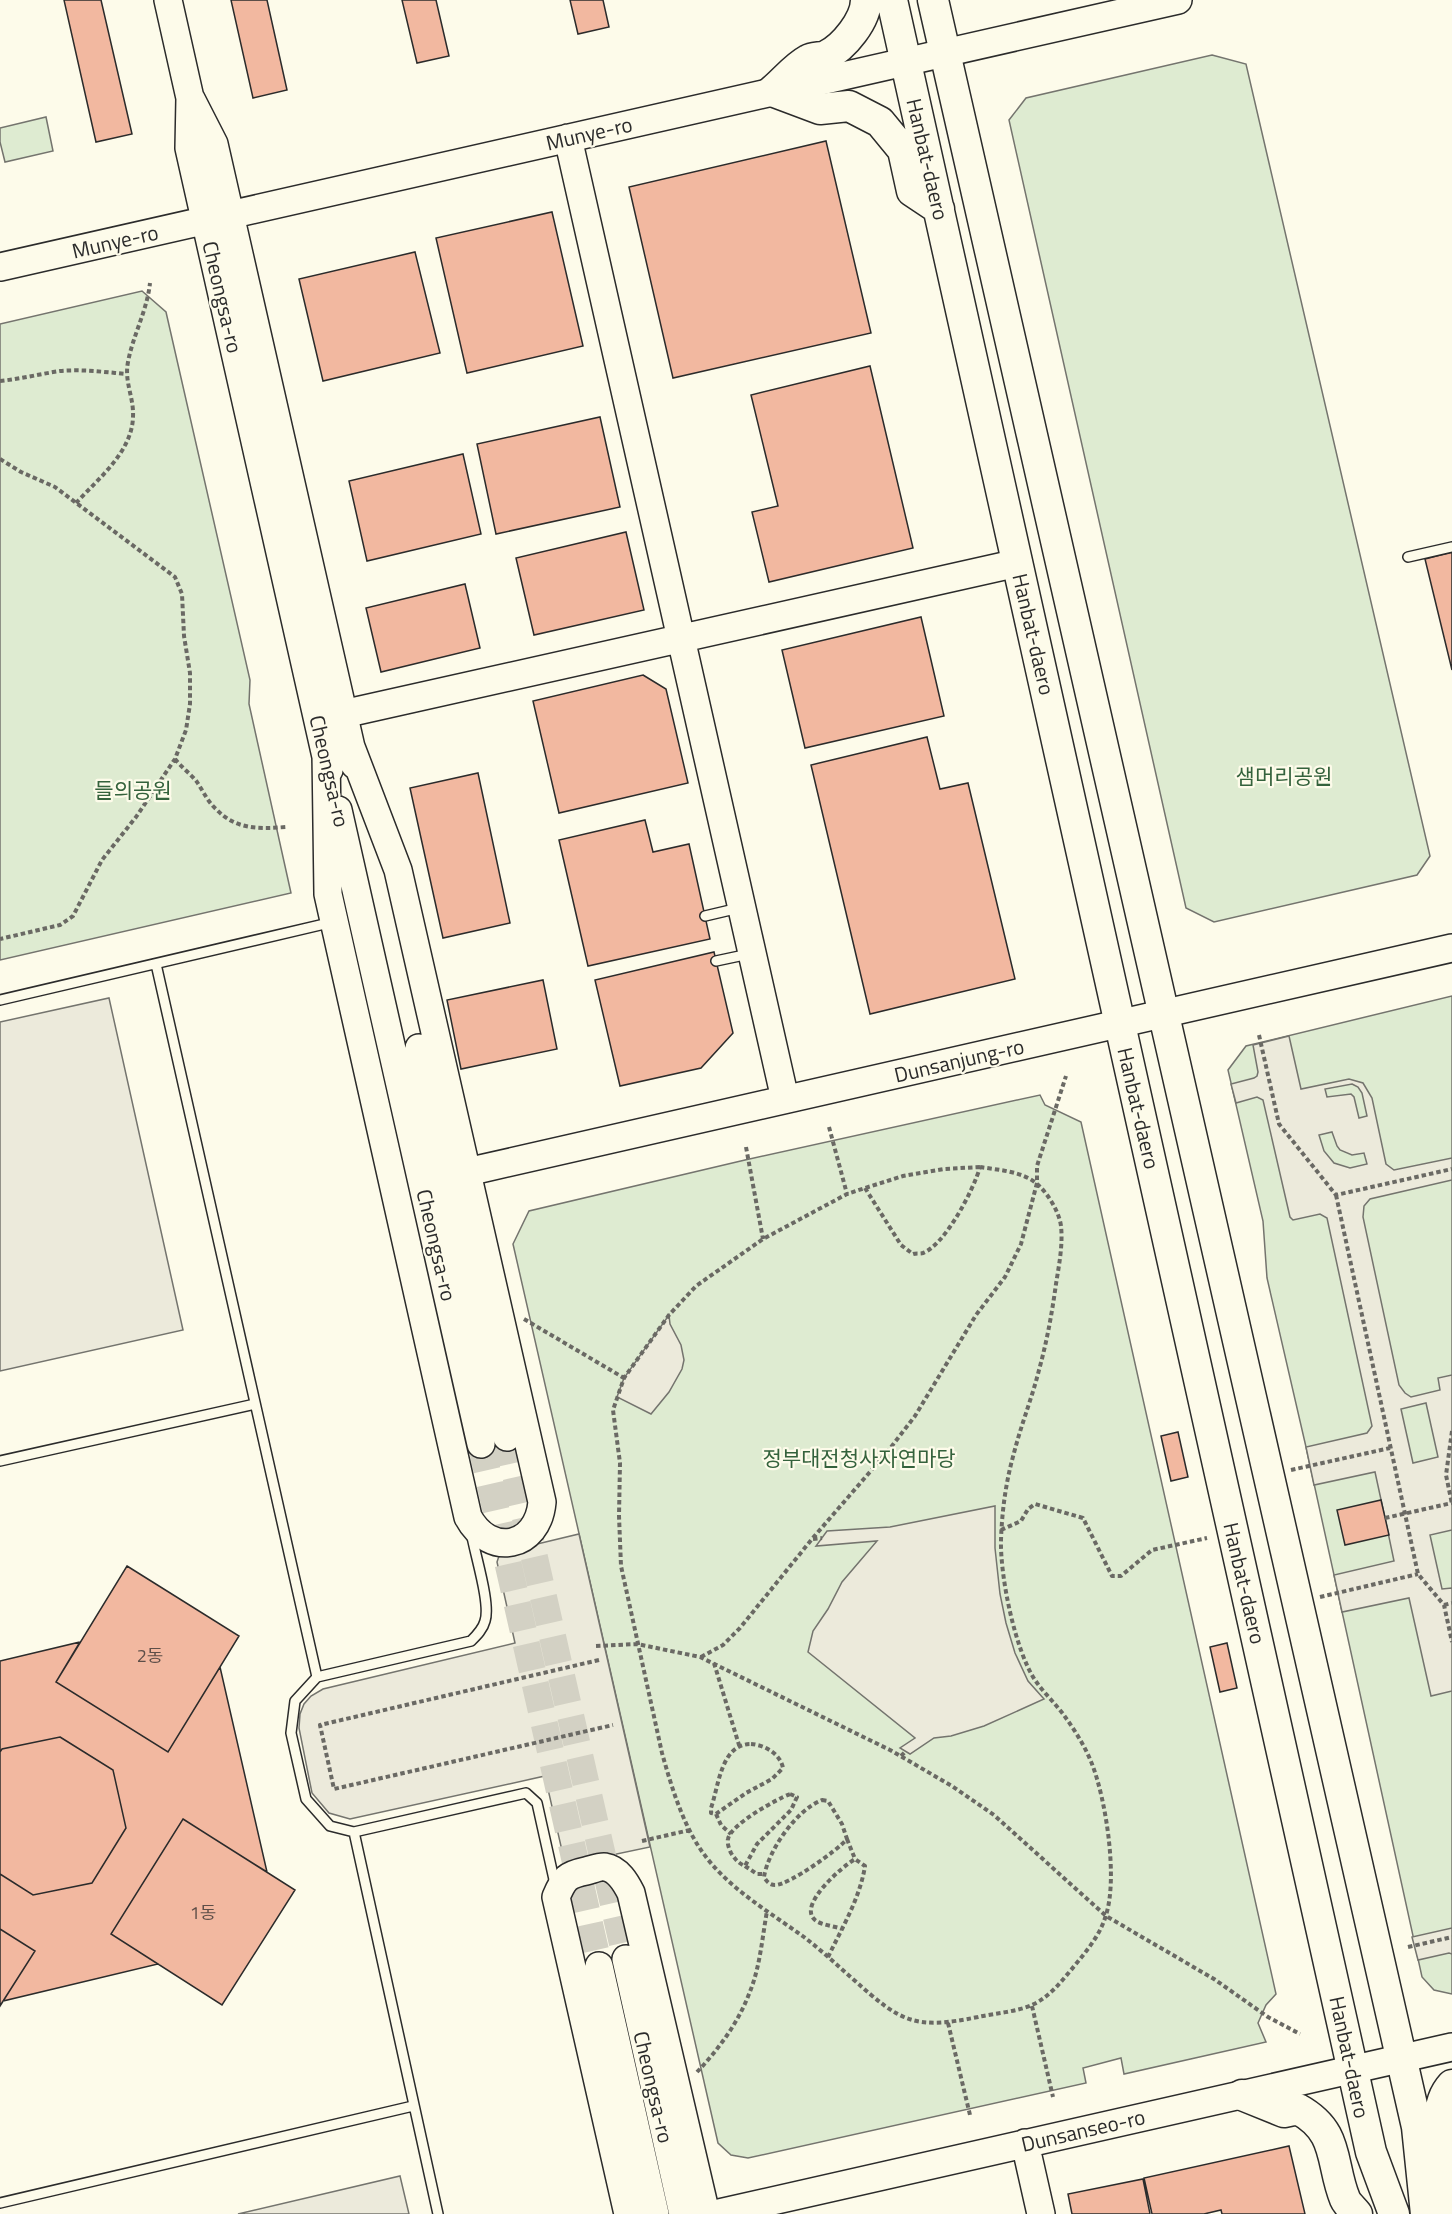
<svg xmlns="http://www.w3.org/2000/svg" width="1452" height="2214" viewBox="0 0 1452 2214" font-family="'Titillium Web','Noto Sans KR',sans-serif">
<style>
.green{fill:#deebd1;stroke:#74746e;stroke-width:1.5}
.parking{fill:#eceadb;stroke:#74746e;stroke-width:1.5;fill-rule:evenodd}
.building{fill:#f2b8a0;stroke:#2b2b2b;stroke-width:1.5}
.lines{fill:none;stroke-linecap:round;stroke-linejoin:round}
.secondary-tunnel{stroke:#d3d1c4;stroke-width:27;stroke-dasharray:27 14;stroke-linecap:butt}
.lane-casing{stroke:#2b2b2b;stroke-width:12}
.secondary-casing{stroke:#2b2b2b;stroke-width:30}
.primary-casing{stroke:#2b2b2b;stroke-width:33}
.path{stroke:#6a6964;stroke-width:4;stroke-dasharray:4.5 3;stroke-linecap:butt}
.lane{stroke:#fdfbea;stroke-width:9}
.secondary{stroke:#fdfbea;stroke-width:27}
.primary{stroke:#fdfbea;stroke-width:30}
.labels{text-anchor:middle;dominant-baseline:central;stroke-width:4.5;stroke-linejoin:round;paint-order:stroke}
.number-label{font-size:18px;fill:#5d4e48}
.street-label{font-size:21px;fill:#2b2b2b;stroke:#fdfbea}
.park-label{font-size:21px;fill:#34623c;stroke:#fdfbea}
</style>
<rect width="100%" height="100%" fill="#fdfbea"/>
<path class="green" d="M 1212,55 L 1246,64 L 1430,856 L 1417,875 L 1214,922 L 1186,908 L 1009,120 L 1026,98 Z
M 46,117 L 53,151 L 5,162 L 0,142 L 0,128 Z
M 142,291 L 166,312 L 250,680 L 249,704 L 291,893 L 0,960 L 0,324 Z
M 1452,996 L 1452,1994 L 1434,1990 L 1422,1977 L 1306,1447 L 1267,1278 L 1263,1221 L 1228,1070 L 1246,1046 Z
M 1040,1095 L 1045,1105 L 1081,1122 L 1276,1994 L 1266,2005 L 1258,2023 L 1266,2042 L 1124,2074 L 1121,2058 L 1083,2068 L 1086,2083 L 748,2158 L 731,2155 L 718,2143 L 513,1244 L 529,1211 L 745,1160 Z"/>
<path class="parking" d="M 109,998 L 183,1330 L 0,1371 L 0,1022 Z
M 1289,1036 L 1301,1089 L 1349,1079 L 1363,1083 L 1372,1098 L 1386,1164 L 1394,1170 L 1452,1158 L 1452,1180 L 1370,1199 L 1364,1206 L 1363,1217 L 1399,1385 L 1405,1393 L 1411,1397 L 1440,1390 L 1438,1378 L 1452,1375 L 1452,1530 L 1430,1535 L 1442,1589 L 1452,1588 L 1452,1691 L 1431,1696 L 1409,1598 L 1342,1612 L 1334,1575 L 1394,1561 L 1385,1518 L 1375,1472 L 1314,1485 L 1306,1447 L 1367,1433 L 1372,1426 L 1327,1218 L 1320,1214 L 1293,1220 L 1290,1217 L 1263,1100 L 1257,1097 L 1236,1103 L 1231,1084 L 1254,1078 L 1257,1076 L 1258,1072 L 1253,1045 ZM 1352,1084 L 1358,1087 L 1362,1093 L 1367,1116 L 1359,1118 L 1354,1097 L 1351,1094 L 1327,1097 L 1325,1089 ZM 1332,1132 L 1337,1146 L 1340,1150 L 1352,1155 L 1364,1153 L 1367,1164 L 1350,1168 L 1334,1163 L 1324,1151 L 1319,1135 ZM 1426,1403 L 1438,1457 L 1413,1463 L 1401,1409 Z
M 669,1315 L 670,1324 L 681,1345 L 684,1360 L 682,1369 L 669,1392 L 651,1414 L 617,1397 L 624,1378 Z
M 995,1506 L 995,1548 L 1000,1594 L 1006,1623 L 1015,1653 L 1028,1681 L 1044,1699 L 984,1726 L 951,1736 L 934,1738 L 910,1754 L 900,1748 L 915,1738 L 808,1652 L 813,1631 L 828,1609 L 842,1582 L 877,1541 L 816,1546 L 827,1531 L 890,1527 Z
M 579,1534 L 650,1847 L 574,1863 L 567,1861 L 563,1855 L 545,1776 L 350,1819 L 329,1813 L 312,1793 L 299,1728 L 300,1714 L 304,1704 L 311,1696 L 323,1689 L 515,1643 L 497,1562 L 499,1556 L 504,1552 Z
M 1452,1928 L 1452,1954 L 1449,1953 L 1418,1960 L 1412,1937 Z
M 400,2176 L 409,2214 L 238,2214 Z"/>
<path class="building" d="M 64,0 L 101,0 L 132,134 L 96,142 Z
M 231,0 L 267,0 L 287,90 L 253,98 Z
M 402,0 L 436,0 L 449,56 L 417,63 Z
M 570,0 L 603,0 L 609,27 L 578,34 Z
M 826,141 L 871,333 L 673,378 L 629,187 Z
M 552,212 L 583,346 L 467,373 L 436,238 Z
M 415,252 L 440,353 L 323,381 L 299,279 Z
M 870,366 L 913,548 L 769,582 L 752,512 L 778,506 L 751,395 Z
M 600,417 L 620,507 L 496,534 L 477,444 Z
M 463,454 L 481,534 L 367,561 L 349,481 Z
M 626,532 L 644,610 L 534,635 L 516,558 Z
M 1452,552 L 1452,670 L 1425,559 Z
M 465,584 L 480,648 L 381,672 L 366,608 Z
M 921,617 L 944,716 L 805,748 L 782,650 Z
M 643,675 L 666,689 L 688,783 L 559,813 L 533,701 Z
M 927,737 L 940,789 L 968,783 L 1015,979 L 870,1014 L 811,765 Z
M 478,773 L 510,923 L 443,938 L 410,788 Z
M 645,820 L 653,852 L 689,844 L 710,939 L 588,966 L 559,840 Z
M 714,952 L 733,1033 L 701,1068 L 620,1086 L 595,980 Z
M 543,980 L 557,1049 L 461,1069 L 447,1000 Z
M 1178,1432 L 1188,1477 L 1171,1481 L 1161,1436 Z
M 1381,1500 L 1389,1535 L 1345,1545 L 1337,1510 Z
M 127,1566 L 239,1636 L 168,1752 L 56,1682 Z
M 80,1642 L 56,1682 L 168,1752 L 220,1667 L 267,1872 L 183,1819 L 111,1934 L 158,1964 L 3,2001 L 35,1951 L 0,1929 L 0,1661 Z
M 1227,1643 L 1237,1688 L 1220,1692 L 1210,1647 Z
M 60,1737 L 113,1770 L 126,1828 L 92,1883 L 33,1895 L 0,1874 L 0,1752 L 2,1749 Z
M 183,1819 L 295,1890 L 222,2005 L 111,1934 Z
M 0,1929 L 35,1951 L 0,2006 Z
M 1289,2146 L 1305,2214 L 1222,2214 L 1221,2210 L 1204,2214 L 1152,2214 L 1144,2178 Z
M 1143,2179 L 1150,2214 L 1072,2214 L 1068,2194 Z"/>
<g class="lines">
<path class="secondary-tunnel" d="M 507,1437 L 626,1959
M 481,1444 L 599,1966"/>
<defs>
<path id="lane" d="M 1408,557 L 1452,547
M 705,916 L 739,908
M 716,961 L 749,954
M 156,964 L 317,1677 L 295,1701 L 291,1733 L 306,1799 L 330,1826 L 354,1832 L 438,2214
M 0,1000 L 333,922
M 0,1461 L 255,1404
M 317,1677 L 471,1641 C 477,1635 483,1629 485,1621 C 491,1603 474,1552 471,1531
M 354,1832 L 526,1793 L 537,1803 L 555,1884
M 0,2203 L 413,2106"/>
<path id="secondary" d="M 168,0 L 190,98 L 189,148 L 329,770
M 191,99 L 214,144 L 355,765
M 568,138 L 785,1099
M 0,267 L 1178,0
M 343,714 L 1018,563
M 326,753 L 328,894 L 468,1517 C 490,1558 538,1548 542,1502 L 398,870 L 351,747
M 338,810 L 481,1444
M 419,1048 L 507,1437
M 467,1172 L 1452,948
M 626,1959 L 683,2214
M 599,1966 L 655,2214
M 1025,2143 L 1041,2214
M 628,2214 L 556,1897 C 564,1878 567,1875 586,1871 C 591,1870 600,1866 605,1867 C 618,1869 626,1883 631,1893 L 706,2214
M 715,2214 L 1452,2047"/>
<path id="primary" d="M 866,0 C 866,20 844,47 826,56 C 821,58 813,57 808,60 C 795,67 783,82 772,91 L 820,109 L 849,106 L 880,122 L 903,150 L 912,191 L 939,209
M 892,0 L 1371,2152 L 1394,2214
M 933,0 L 1417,2127 L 1426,2214
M 1452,2085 C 1428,2111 1446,2156 1452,2185
M 1242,2095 L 1284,2112 L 1298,2109 C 1340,2132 1330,2162 1345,2199 C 1347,2204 1353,2209 1357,2214
M 1434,2169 L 1448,2202 L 1451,2214"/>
</defs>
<use href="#lane" class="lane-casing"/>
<use href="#secondary" class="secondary-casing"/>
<use href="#primary" class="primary-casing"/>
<path class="path" d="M 0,381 C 20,379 40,374 60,371 C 82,369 104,372 126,374
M 0,459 L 21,472 L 55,487 L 175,577 L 182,594 L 184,636 L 190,673 L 190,704 L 186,730 L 175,759 L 136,817 L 102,860 L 73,916 L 60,925 L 0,939
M 76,503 C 98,479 132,452 133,417 C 134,397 124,382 128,362 C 133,335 147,311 150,283
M 175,759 C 181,767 191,774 197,782 C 203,791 208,802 216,809 C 236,830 259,829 286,827
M 1259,1035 L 1279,1124 L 1336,1195 L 1452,1169
M 829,1127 L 847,1194
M 746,1147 L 763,1239
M 980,1167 C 998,1170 1021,1171 1036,1183 C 1047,1192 1059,1211 1061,1226 C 1063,1245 1059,1265 1056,1284 C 1052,1313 1047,1341 1039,1370 C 1032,1398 1021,1425 1014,1453 C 1006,1481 1002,1510 1001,1540 C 1000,1576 1015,1650 1035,1680 C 1043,1692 1054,1702 1063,1714 C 1074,1729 1085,1746 1092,1764 C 1106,1800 1118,1878 1106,1915 C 1100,1936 1085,1953 1071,1970 C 1060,1983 1050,1996 1034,2004 C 1018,2012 995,2013 978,2017 C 914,2030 901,2022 854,1980 C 837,1965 821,1950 804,1937 C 768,1911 724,1886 699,1847 C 681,1819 671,1785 662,1753 L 621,1566 L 619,1516 L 620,1463 L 613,1410 L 624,1378 L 669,1315 L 696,1286 L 763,1239 L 847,1194 L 865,1188 L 903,1176 L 944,1169 Z
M 865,1188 L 901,1245 L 913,1254 C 916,1253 920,1254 923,1253 C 945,1245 974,1189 980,1167
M 1336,1195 L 1418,1574 L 1444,1605 L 1452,1642
M 524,1319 L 624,1378
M 1452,1431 L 1446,1475 L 1452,1504
M 1291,1470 L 1390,1448
M 1385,1518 L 1452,1503
M 1001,1530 L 1021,1521 L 1028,1509 L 1035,1504 L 1083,1518 L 1112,1576 L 1121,1576 L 1152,1550 L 1207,1538
M 813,1539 L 822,1538
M 1320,1597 L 1418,1574
M 1444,1605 L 1452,1603
M 596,1646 L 637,1644 L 700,1657 L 890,1750 L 952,1786 L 994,1815 L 1106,1916 L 1214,1979 L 1268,2017 L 1300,2034
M 701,1657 L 723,1645 L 740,1628 L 812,1539 L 888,1451 L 915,1416 L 976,1315 L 1005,1277 L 1021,1244 L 1037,1183 L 1037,1166 L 1066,1076
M 599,1660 L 320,1725 L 334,1789 L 613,1725
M 714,1663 L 739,1745
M 751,1744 C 764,1745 780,1753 783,1768 L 772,1779 L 746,1793 L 716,1814 L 711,1813 L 711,1808 C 719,1785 721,1744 751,1744 Z
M 901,1756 L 906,1751
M 790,1794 L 797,1797 L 791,1810 L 757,1844 L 745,1866 C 738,1863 735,1859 731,1853 C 729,1849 727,1843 728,1839 C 731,1824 777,1799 790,1794 Z
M 822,1800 L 828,1801 L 842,1824 L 847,1839 C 838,1850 789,1885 775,1885 C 770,1885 767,1882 764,1877 C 768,1851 796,1810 822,1800 Z
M 716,1814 L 721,1825 L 731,1834
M 847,1839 L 855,1859
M 642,1841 L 690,1830
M 745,1866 L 757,1874 L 765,1874
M 1408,1947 L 1452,1937
M 828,1957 C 842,1928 860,1898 865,1866 L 855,1859 C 843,1866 797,1905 815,1920 C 821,1925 834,1926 842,1929
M 1032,2006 L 1053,2097
M 948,2023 L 970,2115
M 697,2072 C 718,2050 738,2023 749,1994 C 760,1968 762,1939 767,1911"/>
<use href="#lane" class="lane"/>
<use href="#secondary" class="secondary"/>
<use href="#primary" class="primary"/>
</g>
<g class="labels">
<g class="number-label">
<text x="150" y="1655">2동</text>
<text x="203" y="1912">1동</text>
</g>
<g class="street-label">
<text transform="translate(589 133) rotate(-13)">Munye-ro</text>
<text transform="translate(928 159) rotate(77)">Hanbat-daero</text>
<text transform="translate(115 241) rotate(-13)">Munye-ro</text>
<text transform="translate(223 297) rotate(77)">Cheongsa-ro</text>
<text transform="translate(1034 634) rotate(77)">Hanbat-daero</text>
<text transform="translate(330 771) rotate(77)">Cheongsa-ro</text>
<text transform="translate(959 1060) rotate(-13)">Dunsanjung-ro</text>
<text transform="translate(1139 1108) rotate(77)">Hanbat-daero</text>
<text transform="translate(437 1245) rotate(77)">Cheongsa-ro</text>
<text transform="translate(1245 1583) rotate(77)">Hanbat-daero</text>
<text transform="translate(1350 2057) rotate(78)">Hanbat-daero</text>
<text transform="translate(654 2087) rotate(77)">Cheongsa-ro</text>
<text transform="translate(1083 2130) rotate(-13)">Dunsanseo-ro</text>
</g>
<g class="park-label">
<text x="1284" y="776">샘머리공원</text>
<text x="133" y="790">들의공원</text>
<text x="859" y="1458">정부대전청사자연마당</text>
</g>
</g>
</svg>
